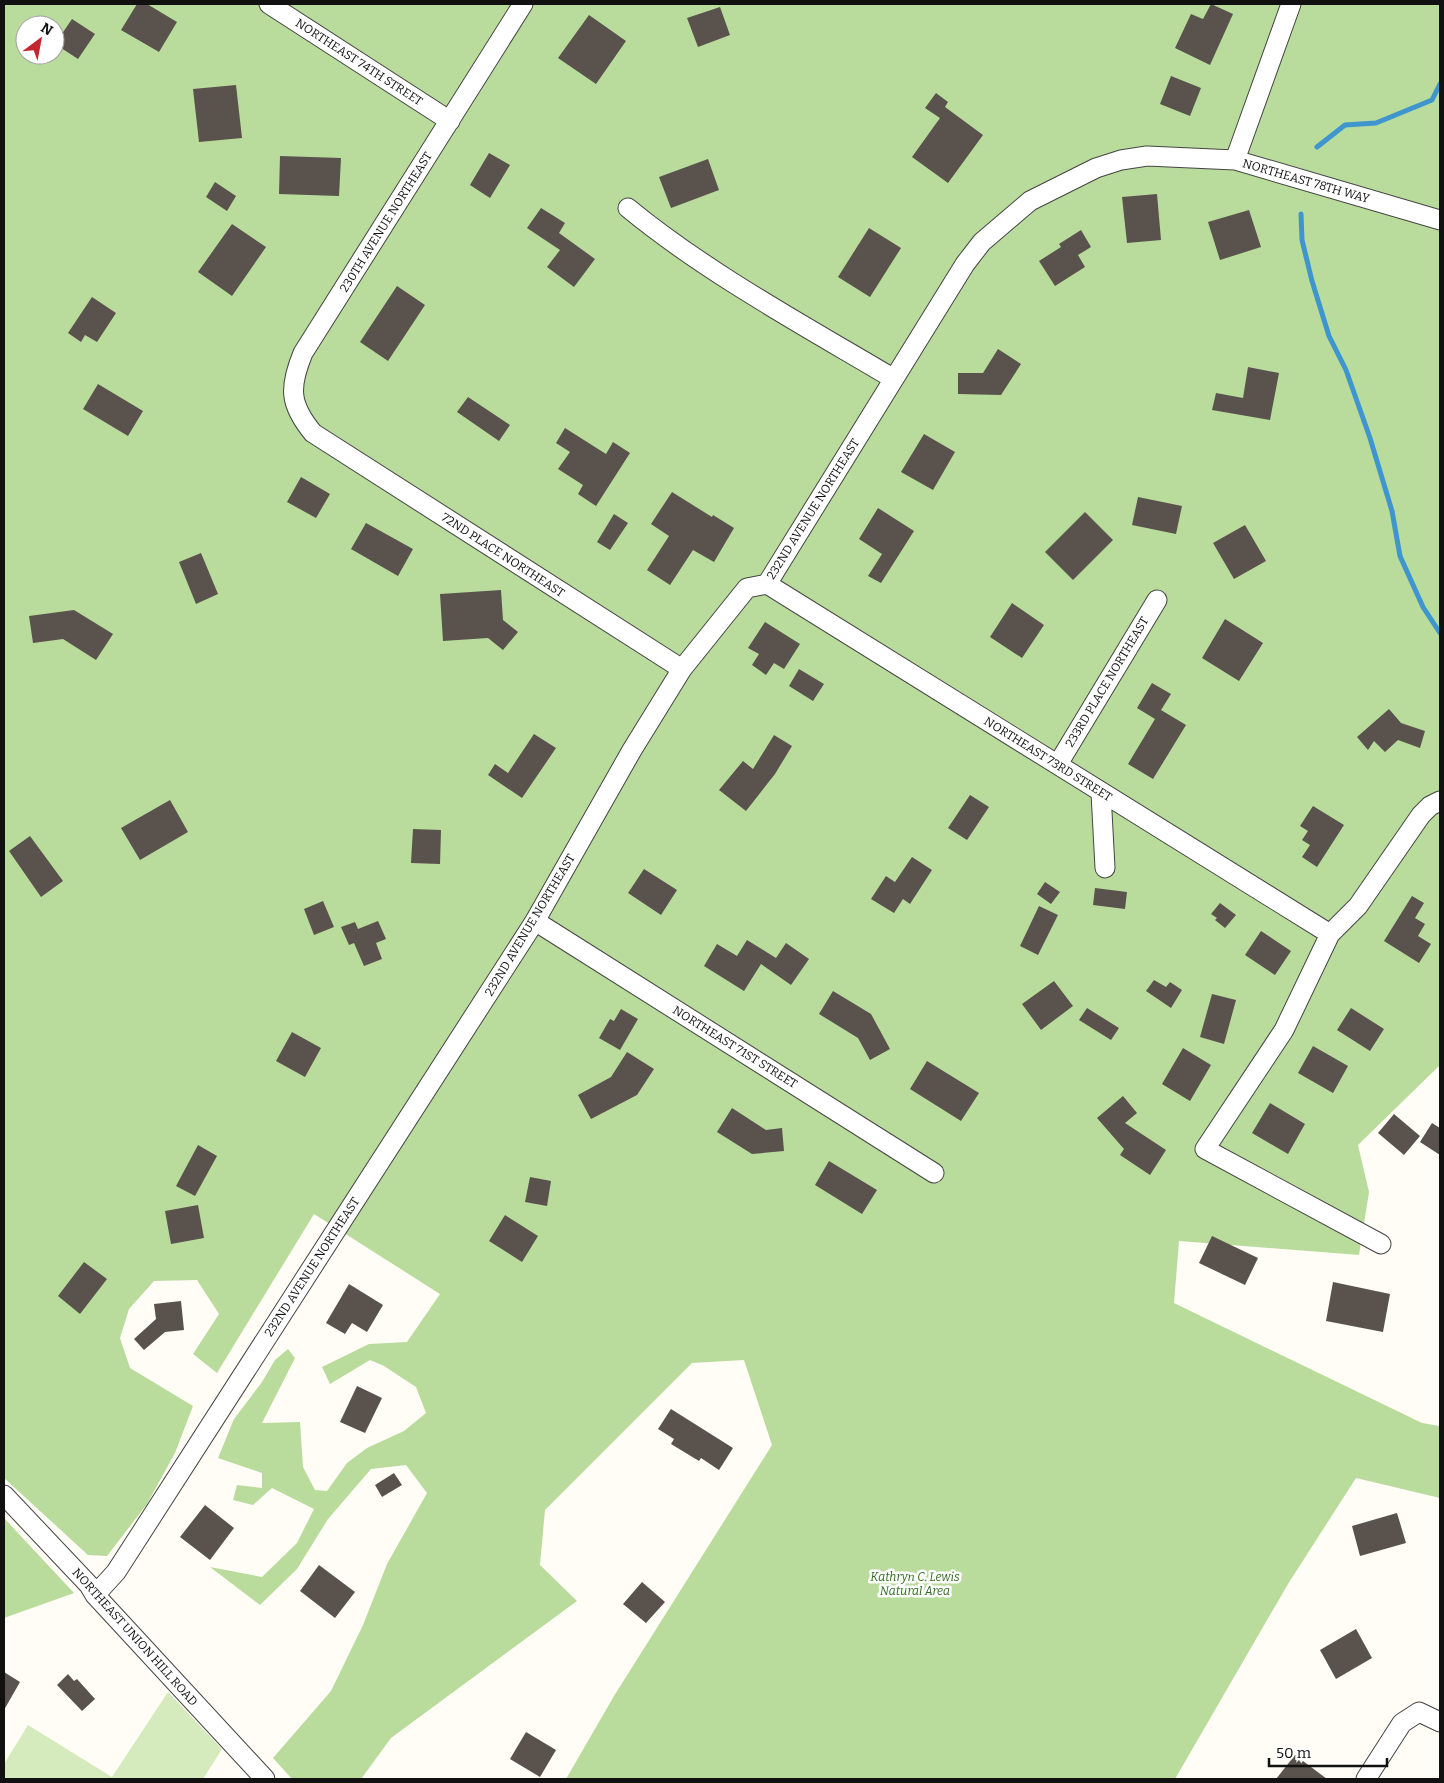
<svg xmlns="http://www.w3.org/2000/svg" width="1444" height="1783" viewBox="0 0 1444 1783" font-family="Bitter,serif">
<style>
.green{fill:#d5ebbd}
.forest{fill:#b9dc9c;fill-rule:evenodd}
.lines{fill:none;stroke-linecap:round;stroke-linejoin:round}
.stream{stroke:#3f96cf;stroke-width:5}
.building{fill:#5a524d}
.minor-casing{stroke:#444;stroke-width:21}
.minor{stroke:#fff;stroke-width:19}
.labels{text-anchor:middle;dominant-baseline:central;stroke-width:5;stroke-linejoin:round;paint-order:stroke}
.street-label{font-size:12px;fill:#111;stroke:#fff}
.park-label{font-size:12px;font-style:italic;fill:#2f6b1f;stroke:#fff}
</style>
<rect width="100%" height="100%" fill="#fffdf5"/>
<path class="green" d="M 168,1692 L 222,1749 L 203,1779 L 4,1779 L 4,1764 L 28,1725 L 112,1777 Z"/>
<path class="forest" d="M 4,4 L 1440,4 L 1440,1065 L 1358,1145 L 1369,1192 L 1359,1255 L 1179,1241 L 1174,1303 L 1422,1423 L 1440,1426 L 1440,1498 L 1356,1478 L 1288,1584 L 1175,1779 L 566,1779 L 614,1696 L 772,1445 L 744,1360 L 692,1363 L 545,1510 L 540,1565 L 577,1601 L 391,1738 L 361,1779 L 292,1779 L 273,1758 L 331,1691 L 363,1625 L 387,1564 L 427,1493 L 406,1465 L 371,1469 L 328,1519 L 297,1569 L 260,1605 L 210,1567 L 262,1577 L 297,1543 L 314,1509 L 272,1488 L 253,1505 L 233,1500 L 237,1485 L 262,1488 L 262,1473 L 218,1458 L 234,1419 L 262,1382 L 275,1360 L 288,1349 L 295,1358 L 262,1423 L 300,1422 L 303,1467 L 315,1490 L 327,1491 L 347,1463 L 367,1448 L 404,1431 L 426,1413 L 416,1387 L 384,1366 L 370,1360 L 330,1384 L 322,1367 L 369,1344 L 407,1342 L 440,1294 L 314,1214 L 217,1373 L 193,1354 L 219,1314 L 197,1280 L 154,1281 L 129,1309 L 120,1338 L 130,1368 L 193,1406 L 175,1453 L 147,1504 L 107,1556 L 88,1555 L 4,1478 ZM 25,25 L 55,25 L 55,55 L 25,55 Z
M 4,1518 L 74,1593 L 4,1618 Z"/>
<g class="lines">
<path class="stream" d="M 1317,147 L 1345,125 L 1376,123 L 1432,100 L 1440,84
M 1301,214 L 1302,240 L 1312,281 L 1329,336 L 1346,370 L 1370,438 L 1392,511 L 1400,556 L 1423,607 L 1440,633"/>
</g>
<path class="building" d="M 137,4 L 147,4 L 177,22 L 159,52 L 121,30 Z
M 1211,4 L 1233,14 L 1210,65 L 1175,48 L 1191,14 L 1203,19 Z
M 720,7 L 730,35 L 698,47 L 687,18 Z
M 589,15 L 626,41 L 596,84 L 558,58 Z
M 72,19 L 95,34 L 78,59 L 55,44 Z
M 1171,76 L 1201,88 L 1190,116 L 1160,104 Z
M 236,85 L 242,138 L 199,142 L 193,89 Z
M 936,93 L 948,102 L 945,107 L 983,135 L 948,183 L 912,157 L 940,118 L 925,108 Z
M 489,153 L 510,165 L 490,198 L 470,185 Z
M 280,156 L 341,158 L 339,196 L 279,194 Z
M 708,159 L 719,190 L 671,208 L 659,177 Z
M 215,182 L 236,196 L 227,211 L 206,197 Z
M 1157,194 L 1161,240 L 1127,243 L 1122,197 Z
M 541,208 L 565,223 L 559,233 L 595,259 L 574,287 L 547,267 L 560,250 L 527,228 Z
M 1249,210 L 1261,247 L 1220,260 L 1208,222 Z
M 232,224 L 266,247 L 232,296 L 198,272 Z
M 869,228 L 901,248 L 870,297 L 838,277 Z
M 1081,230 L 1091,247 L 1078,255 L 1085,267 L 1055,286 L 1039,261 L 1061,247 L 1059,244 Z
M 397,286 L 425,305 L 388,361 L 360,342 Z
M 92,297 L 116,313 L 97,342 L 85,335 L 81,342 L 68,333 Z
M 998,349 L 1021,364 L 1001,395 L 958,394 L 958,373 L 983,373 Z
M 1248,367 L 1279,373 L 1270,420 L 1212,410 L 1216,393 L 1243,398 Z
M 98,384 L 143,411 L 128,436 L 83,409 Z
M 468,397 L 510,425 L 499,441 L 457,412 Z
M 565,428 L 606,454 L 613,442 L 630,453 L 596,506 L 578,494 L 583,485 L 558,469 L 570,452 L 556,443 Z
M 924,434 L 955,452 L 933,490 L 901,472 Z
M 301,477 L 330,494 L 316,518 L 287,502 Z
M 672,492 L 712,517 L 713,515 L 734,528 L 714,562 L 693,550 L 670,585 L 647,570 L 669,536 L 651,524 Z
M 1138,497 L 1182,506 L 1176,534 L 1132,525 Z
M 878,508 L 914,531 L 881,583 L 868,576 L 882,554 L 859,539 Z
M 1085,512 L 1113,540 L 1073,580 L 1045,552 Z
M 614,514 L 628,523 L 610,550 L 597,542 Z
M 366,523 L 413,549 L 398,576 L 351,549 Z
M 1245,525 L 1266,561 L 1234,579 L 1213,543 Z
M 201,553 L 218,594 L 196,604 L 179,562 Z
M 501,590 L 503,620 L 518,632 L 503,650 L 488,638 L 443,641 L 440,594 Z
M 1012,603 L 1044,625 L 1022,658 L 990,637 Z
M 74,610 L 113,634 L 96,660 L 63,639 L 33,643 L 29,616 Z
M 1225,619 L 1263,643 L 1239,681 L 1202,658 Z
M 765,622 L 800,644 L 784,669 L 774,663 L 766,675 L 752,665 L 759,654 L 748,648 Z
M 799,669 L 824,684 L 813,701 L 789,686 Z
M 1152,683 L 1171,694 L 1161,710 L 1186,725 L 1153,779 L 1128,764 L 1155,719 L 1137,708 Z
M 1389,709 L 1401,723 L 1425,731 L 1420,748 L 1398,740 L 1385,752 L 1374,741 L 1368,750 L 1357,737 Z
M 534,734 L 556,748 L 522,798 L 488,775 L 495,764 L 508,773 Z
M 774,735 L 792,746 L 775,774 L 746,811 L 719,790 L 743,761 L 753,769 Z
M 970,795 L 989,807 L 967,840 L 948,828 Z
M 170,800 L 188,832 L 140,860 L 121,828 Z
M 1313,806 L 1344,825 L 1317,867 L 1302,857 L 1310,845 L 1302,840 L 1308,831 L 1300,826 Z
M 413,829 L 441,830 L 440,864 L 411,863 Z
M 30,836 L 63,881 L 41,897 L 9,851 Z
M 912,857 L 932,870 L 910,904 L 903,899 L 894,913 L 871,899 L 886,876 L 895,882 Z
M 644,869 L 677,890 L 661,915 L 628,893 Z
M 1045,882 L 1060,892 L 1051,904 L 1037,894 Z
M 1095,888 L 1127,892 L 1125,909 L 1093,905 Z
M 1412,896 L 1424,903 L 1415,918 L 1425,924 L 1418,936 L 1431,944 L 1419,963 L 1384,941 Z
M 323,901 L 334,927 L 314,935 L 304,909 Z
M 1220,903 L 1236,915 L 1225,928 L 1215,920 L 1217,918 L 1211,914 Z
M 1039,906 L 1058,915 L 1038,955 L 1020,946 Z
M 378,921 L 386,939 L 376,943 L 382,959 L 364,966 L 354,943 L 349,945 L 341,927 L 355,922 L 358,929 Z
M 1261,931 L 1291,951 L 1275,975 L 1245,955 Z
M 747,940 L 776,958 L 786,943 L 809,959 L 791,985 L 761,964 L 744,991 L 704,966 L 717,944 L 737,956 Z
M 1154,980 L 1166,987 L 1170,982 L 1182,990 L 1171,1008 L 1146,991 Z
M 1054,981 L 1073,1006 L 1041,1030 L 1022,1004 Z
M 833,991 L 871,1014 L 890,1049 L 870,1060 L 858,1038 L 819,1014 Z
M 1212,994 L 1236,1000 L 1224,1044 L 1200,1037 Z
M 1087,1008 L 1119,1028 L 1111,1040 L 1079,1020 Z
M 1351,1008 L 1384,1029 L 1370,1051 L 1337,1030 Z
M 621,1009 L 638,1019 L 620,1050 L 599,1038 L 610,1019 L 614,1021 Z
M 292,1032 L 321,1048 L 305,1077 L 276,1061 Z
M 1313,1046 L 1348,1066 L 1333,1093 L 1298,1073 Z
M 1183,1048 L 1211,1065 L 1190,1101 L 1162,1084 Z
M 627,1052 L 654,1069 L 637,1095 L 591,1119 L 578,1095 L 611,1077 Z
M 927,1061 L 979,1093 L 961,1121 L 910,1089 Z
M 1123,1096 L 1137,1113 L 1125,1123 L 1166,1150 L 1150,1175 L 1120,1155 L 1124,1149 L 1097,1118 Z
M 1270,1103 L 1305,1124 L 1288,1154 L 1252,1133 Z
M 732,1108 L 766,1130 L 782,1128 L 784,1151 L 752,1154 L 717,1132 Z
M 1394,1114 L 1420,1136 L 1404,1155 L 1378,1133 Z
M 1432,1123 L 1440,1128 L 1440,1155 L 1420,1142 Z
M 198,1145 L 217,1156 L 195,1196 L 176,1186 Z
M 829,1161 L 877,1190 L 862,1214 L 815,1185 Z
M 530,1177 L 551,1181 L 547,1206 L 525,1202 Z
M 198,1205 L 204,1238 L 171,1244 L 165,1211 Z
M 505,1215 L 538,1236 L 522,1262 L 489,1241 Z
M 1212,1236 L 1258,1258 L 1245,1285 L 1199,1263 Z
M 84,1262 L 107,1279 L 80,1314 L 58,1296 Z
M 1333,1282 L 1390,1294 L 1383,1332 L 1326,1321 Z
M 349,1284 L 383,1305 L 367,1332 L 352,1323 L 345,1334 L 326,1323 Z
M 181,1301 L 184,1330 L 165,1332 L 144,1350 L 134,1339 L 156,1319 L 154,1304 Z
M 357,1386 L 382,1398 L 365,1433 L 340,1422 Z
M 671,1409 L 733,1448 L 719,1470 L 701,1458 L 699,1461 L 671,1444 L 674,1439 L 658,1429 Z
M 394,1473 L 402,1485 L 382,1497 L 375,1485 Z
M 205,1505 L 234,1528 L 210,1560 L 180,1537 Z
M 1397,1513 L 1406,1543 L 1360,1556 L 1352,1526 Z
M 319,1565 L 355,1592 L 335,1618 L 300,1591 Z
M 642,1582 L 665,1602 L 646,1623 L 623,1604 Z
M 1356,1629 L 1372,1658 L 1336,1679 L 1320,1650 Z
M 4,1672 L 20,1682 L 4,1710 Z
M 68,1674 L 74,1681 L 77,1679 L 95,1699 L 82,1711 L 57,1685 Z
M 526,1732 L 556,1750 L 540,1777 L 510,1759 Z
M 1295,1755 L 1327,1779 L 1276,1779 Z"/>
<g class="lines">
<defs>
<path id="minor" d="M 269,4 L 450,121
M 523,4 L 303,353 C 289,387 289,404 313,433 L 682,669
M 1235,160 L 1291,4
M 628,208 C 707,273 805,326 894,379
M 767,584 L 1330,934
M 1058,764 L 1157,600
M 1101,793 L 1105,868
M 535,921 L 934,1173
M 1381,1244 L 1205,1149 L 1284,1030 L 1330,934 L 1358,906 L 1421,815 L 1430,806 L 1440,801
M 4,1495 L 89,1585 L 95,1595 L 265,1779
M 95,1595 L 116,1572 L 535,921 L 632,750 L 682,669 L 747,588 L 767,584 L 965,264 L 982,242 L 1030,201 L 1096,168 L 1121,160 L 1147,156 L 1235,160 L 1440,220
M 1366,1779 L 1402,1723 L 1419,1712 L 1440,1722"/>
</defs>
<use href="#minor" class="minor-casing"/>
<use href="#minor" class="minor"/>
</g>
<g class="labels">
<g class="street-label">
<text transform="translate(359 62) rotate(33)">NORTHEAST 74TH STREET</text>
<text transform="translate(1306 181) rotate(16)">NORTHEAST 78TH WAY</text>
<text transform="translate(386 222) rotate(-58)">230TH AVENUE NORTHEAST</text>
<text transform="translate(813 509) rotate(-58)">232ND AVENUE NORTHEAST</text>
<text transform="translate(503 555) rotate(33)">72ND PLACE NORTHEAST</text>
<text transform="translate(1107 682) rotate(-59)">233RD PLACE NORTHEAST</text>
<text transform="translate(1048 759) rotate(32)">NORTHEAST 73RD STREET</text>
<text transform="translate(530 925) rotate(-59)">232ND AVENUE NORTHEAST</text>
<text transform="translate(735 1047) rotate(32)">NORTHEAST 71ST STREET</text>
<text transform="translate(312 1267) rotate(-57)">232ND AVENUE NORTHEAST</text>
<text transform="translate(135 1637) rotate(48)">NORTHEAST UNION HILL ROAD</text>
</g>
<g class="park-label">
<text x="915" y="1577">Kathryn C. Lewis<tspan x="915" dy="14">Natural Area</tspan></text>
</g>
</g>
<rect width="1444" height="1783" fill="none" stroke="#111111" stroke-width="10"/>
<g transform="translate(40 40) rotate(32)"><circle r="24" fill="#ffffff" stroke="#a0a0a0"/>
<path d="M0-4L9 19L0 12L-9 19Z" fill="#c4262e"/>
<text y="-8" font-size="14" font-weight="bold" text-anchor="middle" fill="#111111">N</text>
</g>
<path d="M1269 1758v8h118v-8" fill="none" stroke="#111111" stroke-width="2.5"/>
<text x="1276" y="1758" font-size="15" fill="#111111" stroke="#ffffff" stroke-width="4" paint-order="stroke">50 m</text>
</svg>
